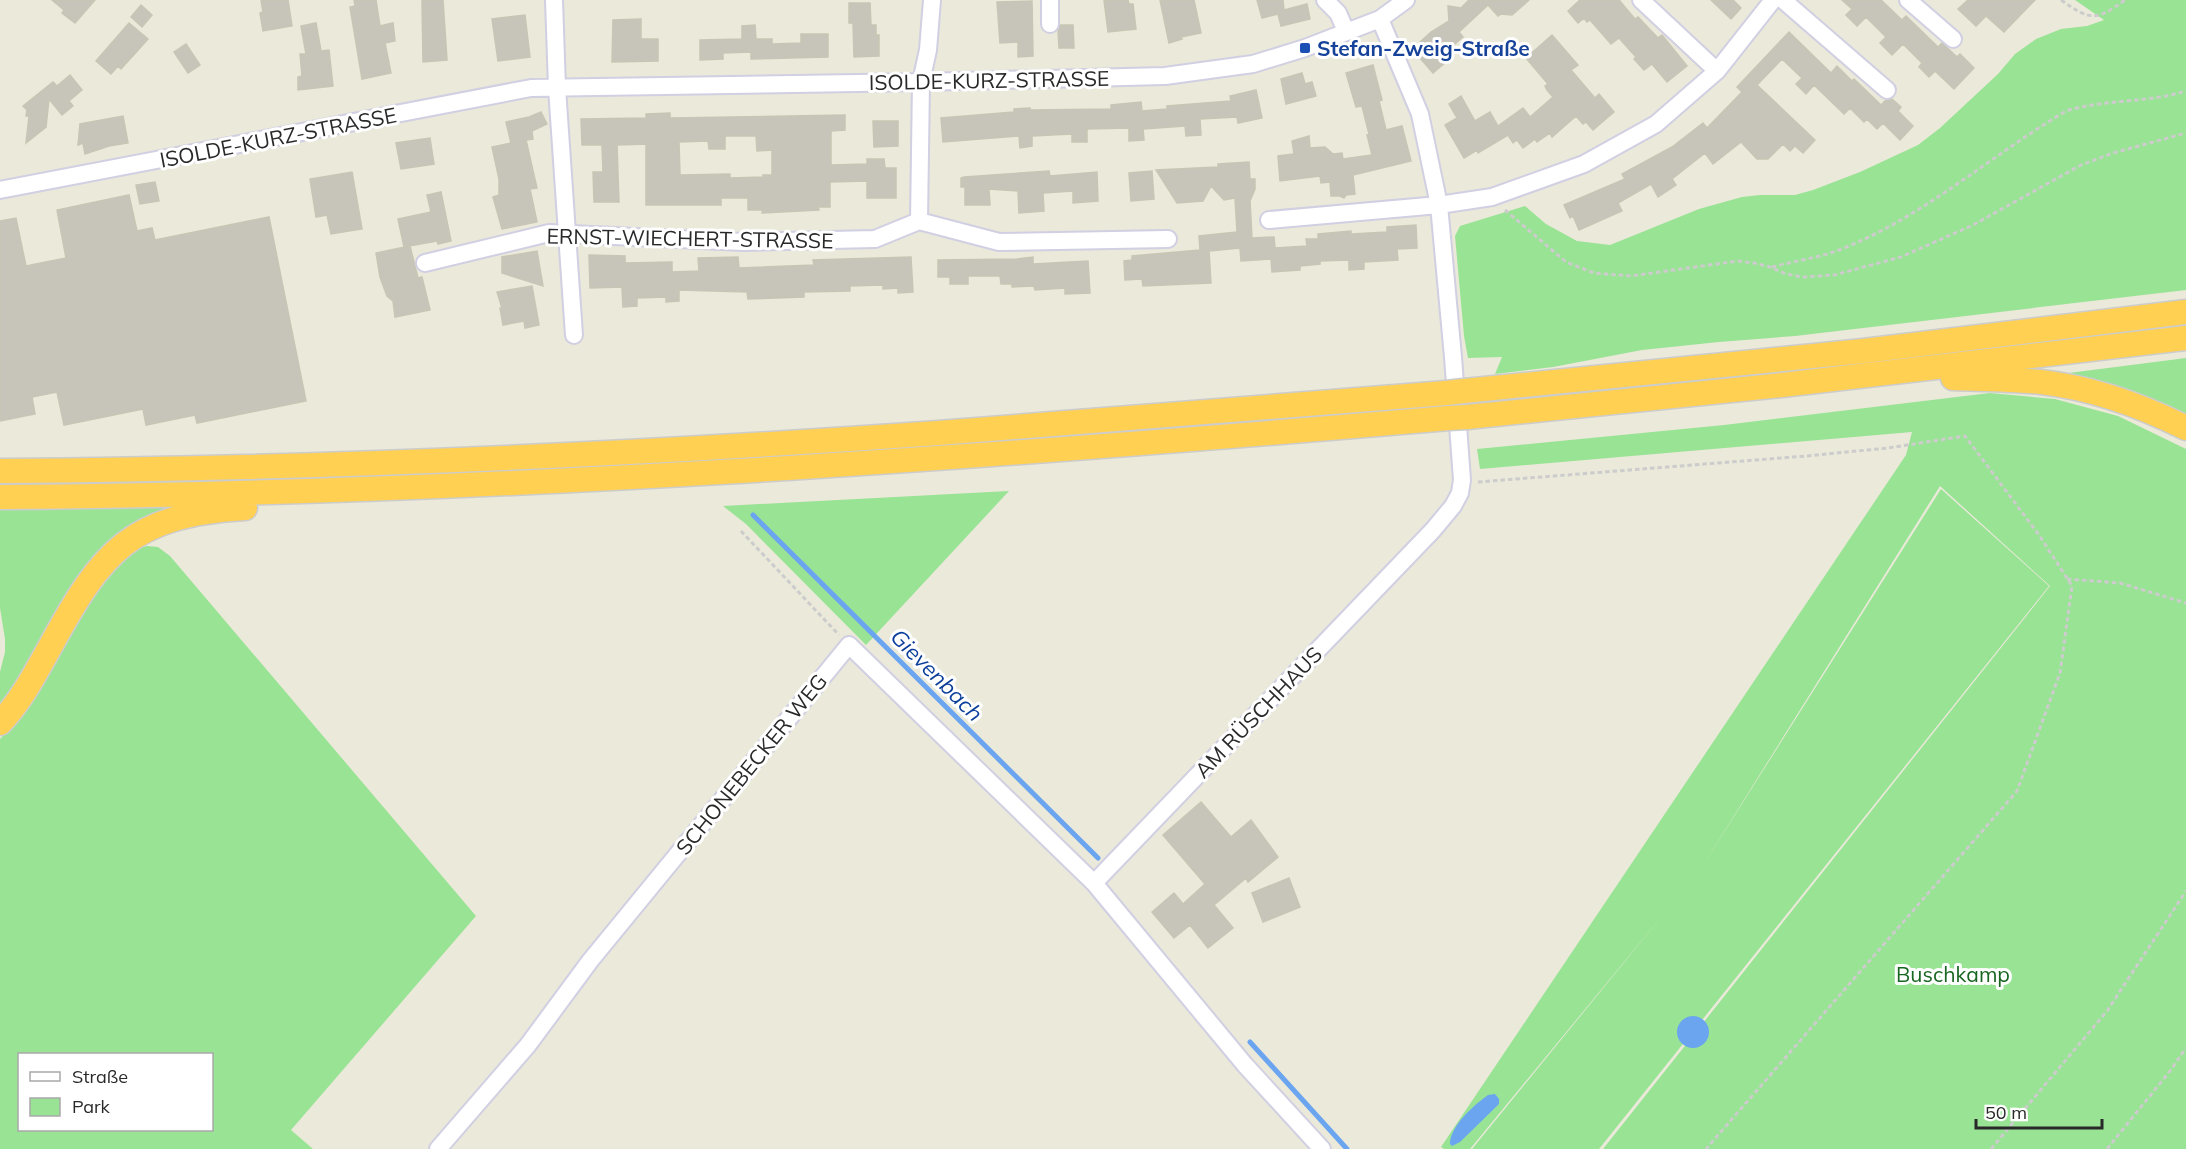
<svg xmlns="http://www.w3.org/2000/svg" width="2186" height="1149" viewBox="0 0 2186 1149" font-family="Mulish,sans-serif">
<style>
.green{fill:#99e395;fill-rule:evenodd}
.water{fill:#6ba5f0}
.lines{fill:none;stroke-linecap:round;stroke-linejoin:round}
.stream{stroke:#6ba5f0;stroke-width:5}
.building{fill:#c7c5ba;stroke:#c7c6b4;stroke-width:1.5;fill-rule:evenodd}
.minor-casing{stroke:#d1cfe2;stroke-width:20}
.highway-casing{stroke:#ccc;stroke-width:27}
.path{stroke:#ccc;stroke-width:3;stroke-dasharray:4.5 3;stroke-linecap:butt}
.minor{stroke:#fff;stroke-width:16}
.highway{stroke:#ffd052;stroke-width:24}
.highway-bridge-casing{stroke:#ccc;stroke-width:27;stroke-linecap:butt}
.highway-bridge{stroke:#ffd052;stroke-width:24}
.transit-dot{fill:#1a4fb4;stroke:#fff;stroke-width:2}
.labels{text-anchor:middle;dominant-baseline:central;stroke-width:6;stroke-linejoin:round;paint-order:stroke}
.transit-label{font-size:21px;font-weight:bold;fill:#164399;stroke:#fff;text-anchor:start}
.street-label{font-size:21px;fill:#292929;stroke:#fff}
.park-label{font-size:21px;fill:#186620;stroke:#fff}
.water-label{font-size:22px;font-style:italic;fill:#0b3e9a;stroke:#fff}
</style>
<rect width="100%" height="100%" fill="#ebe9da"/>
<path class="green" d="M 2075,0 L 2186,0 L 2186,290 L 1795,336 L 1719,342 L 1642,350 L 1553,367 L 1495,374 L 1502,357 L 1468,358 L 1464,336 L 1455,236 L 1460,226 L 1525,206 L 1546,224 L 1577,241 L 1610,245 L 1699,209 L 1742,197 L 1760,195 L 1795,195 L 1813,190 L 1860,172 L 1918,145 L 1940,128 L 1998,74 L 2015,54 L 2036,39 L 2061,29 L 2087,26 L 2104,20 Z
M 2186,358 L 2186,419 L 2053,375 Z
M 1990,393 L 2055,399 L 2118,416 L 2186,449 L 2186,1149 L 1603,1149 L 2050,586 L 1940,486 L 1702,867 L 1941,489 L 2049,586 L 1599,1149 L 1472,1149 L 1666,911 L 1470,1149 L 1444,1149 L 1441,1147 L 1906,455 L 1912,432 L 1480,469 L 1477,449 L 1724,425 Z
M 1009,491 L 866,645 L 746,524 L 723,506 Z
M 180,505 L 153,520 L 0,715 L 0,672 L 5,652 L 5,639 L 0,608 L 0,507 Z
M 147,546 L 158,547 L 170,556 L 476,916 L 291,1130 L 313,1149 L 0,1149 L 0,739 L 23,714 L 100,583 L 134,549 ZM 20,1054 L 212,1054 L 212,1130 L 20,1130 Z"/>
<path class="water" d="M1677 1032a16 16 0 1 1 32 0a16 16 0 1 1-32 0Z
M 1495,1094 L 1499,1099 L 1499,1104 L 1460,1142 L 1452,1146 L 1450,1144 C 1450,1126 1474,1105 1488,1095 Z"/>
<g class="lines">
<path class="stream" d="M 753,515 L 1098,858
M 1250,1042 L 1347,1149"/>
</g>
<path class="building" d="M 52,0 L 95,0 L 75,23 L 62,13 L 64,10 Z
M 261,0 L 288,0 L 292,26 L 263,31 L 260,13 L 263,12 Z
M 354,0 L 376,0 L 380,26 L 393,23 L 395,41 L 385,43 L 391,73 L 362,79 L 350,7 L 355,6 Z
M 422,0 L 443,0 L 447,60 L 423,62 Z
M 1104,0 L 1128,0 L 1129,4 L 1133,4 L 1136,29 L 1108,32 Z
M 1160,0 L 1194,0 L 1201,33 L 1181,37 L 1182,39 L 1169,43 Z
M 1257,0 L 1283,0 L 1284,10 L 1307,4 L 1310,19 L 1281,26 L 1278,14 L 1262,18 Z
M 1469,0 L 1529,0 L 1512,15 L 1501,14 L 1498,16 L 1488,5 L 1459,32 L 1463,37 L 1441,56 L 1446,62 L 1433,73 L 1420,58 L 1421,57 L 1416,50 L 1421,45 L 1419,43 L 1431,32 L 1449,21 L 1448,6 L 1461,8 Z
M 1580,0 L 1619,0 L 1635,19 L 1638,17 L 1658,38 L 1662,35 L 1687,66 L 1667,82 L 1652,64 L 1644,70 L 1634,59 L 1636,57 L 1619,38 L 1611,44 L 1590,20 L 1587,22 L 1584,18 L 1578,23 L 1568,11 Z
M 1711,0 L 1733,0 L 1741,8 L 1731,19 Z
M 1842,0 L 1881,0 L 1902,20 L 1906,16 L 1938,47 L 1942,43 L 1957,57 L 1960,54 L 1974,68 L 1954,89 L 1935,71 L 1929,77 L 1919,67 L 1922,63 L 1903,44 L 1892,55 L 1880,43 L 1886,37 L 1866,17 L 1857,26 L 1846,15 L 1852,9 Z
M 1968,0 L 2035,0 L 2004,32 L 1986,16 L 1976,26 L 1958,9 Z
M 1032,1 L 1033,56 L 1018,57 L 1018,42 L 1000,43 L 997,2 Z
M 849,3 L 870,3 L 871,25 L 876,25 L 876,35 L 879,35 L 879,56 L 854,57 L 853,23 L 849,23 Z
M 141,5 L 152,15 L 142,27 L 131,17 Z
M 525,15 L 530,57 L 498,61 L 492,19 Z
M 641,19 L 641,39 L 658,39 L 658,61 L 612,62 L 613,20 Z
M 129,23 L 148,39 L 121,69 L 118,66 L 111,74 L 96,61 Z
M 316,23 L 321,51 L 329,50 L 333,86 L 298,90 L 298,77 L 302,76 L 300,54 L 306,54 L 301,26 Z
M 755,25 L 756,39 L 772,39 L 772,44 L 801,43 L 801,34 L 828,34 L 828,57 L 751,59 L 751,52 L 723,53 L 723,59 L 700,60 L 700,40 L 742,39 L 742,26 Z
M 1060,25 L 1073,25 L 1074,48 L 1059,48 L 1058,30 Z
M 1789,32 L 1831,73 L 1837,66 L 1852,81 L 1854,79 L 1881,105 L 1886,100 L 1892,99 L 1901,107 L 1898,111 L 1913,126 L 1900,140 L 1883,123 L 1877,129 L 1867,119 L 1864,122 L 1850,108 L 1844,114 L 1814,85 L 1806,94 L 1796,84 L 1802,78 L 1782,59 L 1757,85 L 1815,140 L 1803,153 L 1795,146 L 1790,151 L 1783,144 L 1768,159 L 1757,159 L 1741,142 L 1713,164 L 1705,153 L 1672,179 L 1676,185 L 1658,197 L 1651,184 L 1618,203 L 1622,211 L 1579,230 L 1573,216 L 1570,218 L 1564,205 L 1625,179 L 1622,174 L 1672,147 L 1703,123 L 1707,128 L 1742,92 L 1737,87 Z
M 1552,35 L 1578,65 L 1571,70 L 1595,98 L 1599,94 L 1614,112 L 1593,130 L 1586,122 L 1583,124 L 1576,116 L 1552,137 L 1550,133 L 1537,142 L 1535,139 L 1523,148 L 1517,140 L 1513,143 L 1508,135 L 1478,153 L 1477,150 L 1464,158 L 1445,125 L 1457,118 L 1449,104 L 1461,96 L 1475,121 L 1490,112 L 1498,126 L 1523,108 L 1530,117 L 1553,97 L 1547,90 L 1545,86 L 1548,84 L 1526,58 Z
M 186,44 L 200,65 L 188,73 L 174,52 Z
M 1373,65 L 1382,100 L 1379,101 L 1386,130 L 1402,126 L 1411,161 L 1353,175 L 1355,194 L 1346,195 L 1344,198 L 1340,196 L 1331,196 L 1330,182 L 1321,183 L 1320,176 L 1280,181 L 1278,156 L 1294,154 L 1292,141 L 1309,136 L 1310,148 L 1325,147 L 1333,154 L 1342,153 L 1343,159 L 1372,155 L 1367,135 L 1369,134 L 1362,106 L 1356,107 L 1346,73 Z
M 1302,73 L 1305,84 L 1312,82 L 1316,96 L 1286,104 L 1281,79 Z
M 70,75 L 82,90 L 69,101 L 73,106 L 62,115 L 49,99 L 46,127 L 26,143 L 29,116 L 26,116 L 27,110 L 23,106 L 53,82 L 57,86 Z
M 1256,90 L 1262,118 L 1238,123 L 1237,117 L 1200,119 L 1201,135 L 1186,136 L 1185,126 L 1143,129 L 1144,140 L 1129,141 L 1129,128 L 1087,129 L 1087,142 L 1072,142 L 1072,134 L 1032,136 L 1032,146 L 1020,148 L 1019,136 L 943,142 L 941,118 L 1014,112 L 1014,109 L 1030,108 L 1030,110 L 1111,109 L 1111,105 L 1141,102 L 1142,111 L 1167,109 L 1167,106 L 1231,101 L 1230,96 Z
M 541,112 L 547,124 L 532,131 L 533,139 L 526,140 L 537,188 L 530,189 L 537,222 L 502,229 L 493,197 L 499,195 L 499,179 L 492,147 L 511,143 L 506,122 L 529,117 Z
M 670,113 L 670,118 L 845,115 L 845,130 L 831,131 L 831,165 L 867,164 L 867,159 L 884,159 L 885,168 L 896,168 L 896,198 L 867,198 L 867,181 L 830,182 L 830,207 L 818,207 L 819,210 L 762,213 L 763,210 L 748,210 L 748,198 L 721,198 L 721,205 L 646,205 L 646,144 L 617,145 L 619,202 L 594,202 L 593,172 L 603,172 L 602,145 L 582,145 L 581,119 L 646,118 L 646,114 ZM 725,136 L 756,136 L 757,151 L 772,150 L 772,175 L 763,175 L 763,177 L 730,178 L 730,174 L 680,175 L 679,142 L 708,141 L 709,149 L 725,149 Z
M 123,116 L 128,143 L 109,146 L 85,154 L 83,143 L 78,145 L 80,124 Z
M 873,121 L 898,121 L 898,146 L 874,147 Z
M 430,138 L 434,164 L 401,169 L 396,143 Z
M 1249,162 L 1250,179 L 1255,179 L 1255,189 L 1250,201 L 1252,238 L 1274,237 L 1275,248 L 1307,246 L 1306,239 L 1318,239 L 1318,234 L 1351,231 L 1351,234 L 1387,232 L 1387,227 L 1416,225 L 1417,248 L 1397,249 L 1398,260 L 1364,262 L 1364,269 L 1349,270 L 1349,260 L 1320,261 L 1320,264 L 1300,266 L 1300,270 L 1272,272 L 1271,259 L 1241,261 L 1240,248 L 1209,251 L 1211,283 L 1143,286 L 1142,279 L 1125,280 L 1124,261 L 1132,260 L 1132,256 L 1200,250 L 1199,236 L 1237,232 L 1235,198 L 1224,200 L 1211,186 L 1203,201 L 1177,203 L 1156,170 L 1218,167 L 1218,164 Z
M 1049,171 L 1050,176 L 1097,172 L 1098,201 L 1073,203 L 1073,191 L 1043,193 L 1044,211 L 1019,213 L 1018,191 L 989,189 L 990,205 L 965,205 L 965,187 L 961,187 L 961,178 L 964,177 Z
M 1152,171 L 1154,199 L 1131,201 L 1129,173 Z
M 352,172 L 362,229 L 331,234 L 327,215 L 316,217 L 310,179 Z
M 155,182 L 159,201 L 140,204 L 136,185 Z
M 441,192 L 451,241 L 438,244 L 437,241 L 404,247 L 398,219 L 431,212 L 427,195 Z
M 129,195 L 137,231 L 152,228 L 155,240 L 269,217 L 306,401 L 197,423 L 195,415 L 146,425 L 143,409 L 64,425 L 57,392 L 32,397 L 35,414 L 0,421 L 0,221 L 16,218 L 26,266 L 66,258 L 57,210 Z
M 410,246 L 418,278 L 422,277 L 430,310 L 395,317 L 393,301 L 387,296 L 380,277 L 376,253 Z
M 537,251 L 543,286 L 502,273 L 502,257 Z
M 589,255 L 625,256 L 625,263 L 672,262 L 672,272 L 699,271 L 698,258 L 738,257 L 739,268 L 814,265 L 813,260 L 911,257 L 913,292 L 898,293 L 898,288 L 883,289 L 883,285 L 850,286 L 850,291 L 804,292 L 804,297 L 748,299 L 747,292 L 679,290 L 679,301 L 666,302 L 666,297 L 637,298 L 637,306 L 623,307 L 622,287 L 590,288 Z
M 1033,257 L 1033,264 L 1088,261 L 1090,293 L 1065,294 L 1065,288 L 1035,290 L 1034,286 L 1012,287 L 1012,284 L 1001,284 L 1000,276 L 968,276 L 968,284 L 950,284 L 950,277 L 938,277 L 938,260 L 1017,259 Z
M 532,286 L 539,325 L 525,328 L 524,321 L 503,325 L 500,308 L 502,308 L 497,292 Z
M 1201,802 L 1231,837 L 1251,820 L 1278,857 L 1248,882 L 1246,878 L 1214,905 L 1233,928 L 1208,948 L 1190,925 L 1174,938 L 1152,912 L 1174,893 L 1183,904 L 1205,884 L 1163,835 Z
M 1289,878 L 1300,907 L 1263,922 L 1252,893 Z"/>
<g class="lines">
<defs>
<path id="minor" d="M 554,0 L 557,88 L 574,335
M 1050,0 L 1050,24
M 1325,0 L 1338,13 L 1346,31
M 1641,0 L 1717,71
M 1783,0 L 1887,90
M 1908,0 L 1953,39
M 0,190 L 531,88 L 921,82 L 1165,76 L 1253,64 L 1305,48 L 1380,19 L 1406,0
M 1269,220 L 1439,205 L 1492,197 L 1584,164 L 1656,124 L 1717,71 L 1773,0
M 919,221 L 921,82 L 928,50 L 932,0
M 425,263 L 549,233 L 743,242 L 875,239 L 919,221 L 999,242 L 1168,239
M 1094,883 L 1433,530 L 1453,506 L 1460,493 L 1462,480 L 1453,357 L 1439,205 L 1420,114 L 1380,19
M 438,1149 L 528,1045 L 590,961 L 849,645 L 1094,883 L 1245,1065 L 1322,1149"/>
<path id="highway" d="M 1953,378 C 1982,379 2012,379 2041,382 C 2093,388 2140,405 2186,428
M 1464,391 L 1863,351 L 2186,312
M 1467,417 L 1782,385 L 2186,338
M 0,471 C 313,469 626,455 938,433 C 1108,421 1277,406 1446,393
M 0,497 C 484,494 967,459 1449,418
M 0,723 C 21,701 35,674 50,647 C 102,551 131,515 245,508"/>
</defs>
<use href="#minor" class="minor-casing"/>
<use href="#highway" class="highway-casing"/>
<path class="path" d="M 2061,0 C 2090,20 2095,22 2125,0
M 1505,210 L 1566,262 L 1594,273 L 1631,276 L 1738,261 L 1754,263 L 1770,267 L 1786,274 L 1803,277 L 1834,275 L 1901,257 L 1973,225 L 2081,165 L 2113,153 L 2186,133
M 1772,267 C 1794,261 1818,258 1839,250 C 1922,218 1990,156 2066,111 C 2105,99 2147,103 2186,91
M 1478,482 L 1806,456 L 1888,448 L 1965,436 L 2039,535 L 2072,586 L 2060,673 L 2017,791 L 1706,1149
M 741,531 L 839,635
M 2067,579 L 2120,583 L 2186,603
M 1991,1149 L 2107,1011 L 2186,891
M 2107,1149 L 2170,1071 L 2186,1048"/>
<use href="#minor" class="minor"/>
<use href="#highway" class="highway"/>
<defs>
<path id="highway-bridge" d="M 1446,393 L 1464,391
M 1449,418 L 1467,417"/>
</defs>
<use href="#highway-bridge" class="highway-bridge-casing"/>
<use href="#highway-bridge" class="highway-bridge"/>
</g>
<rect class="transit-dot" x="1299" y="42" width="12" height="12" rx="3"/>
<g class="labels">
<g class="transit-label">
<text x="1317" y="48">Stefan-Zweig-Straße</text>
</g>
<g class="street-label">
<text transform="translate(989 80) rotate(-1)">ISOLDE-KURZ-STRASSE</text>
<text transform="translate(278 137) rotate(-11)">ISOLDE-KURZ-STRASSE</text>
<text transform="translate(690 238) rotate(1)">ERNST-WIECHERT-STRASSE</text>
<text transform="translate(1258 712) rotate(-46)">AM RÜSCHHAUS</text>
<text transform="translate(751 764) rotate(-51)">SCHONEBECKER WEG</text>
</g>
<g class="park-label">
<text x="1953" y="974">Buschkamp</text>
</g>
<g class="water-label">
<text transform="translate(937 675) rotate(45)">Gievenbach</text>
</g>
</g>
<rect x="18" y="1053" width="195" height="78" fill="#ffffff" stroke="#a9a9a9" stroke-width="1.5"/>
<rect x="30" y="1072" width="30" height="9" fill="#ffffff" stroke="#a9a9a9" stroke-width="1.5"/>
<text x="72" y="1083" font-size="18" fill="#292929">Straße</text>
<rect x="30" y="1098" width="30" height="18" fill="#99e395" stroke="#a9a9a9" stroke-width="1.5"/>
<text x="72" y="1113" font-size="18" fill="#292929">Park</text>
<path d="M1976 1119v9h126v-9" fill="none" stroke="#292929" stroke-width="3"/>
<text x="1985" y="1119" font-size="18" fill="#292929" stroke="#ffffff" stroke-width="4.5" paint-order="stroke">50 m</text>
</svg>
